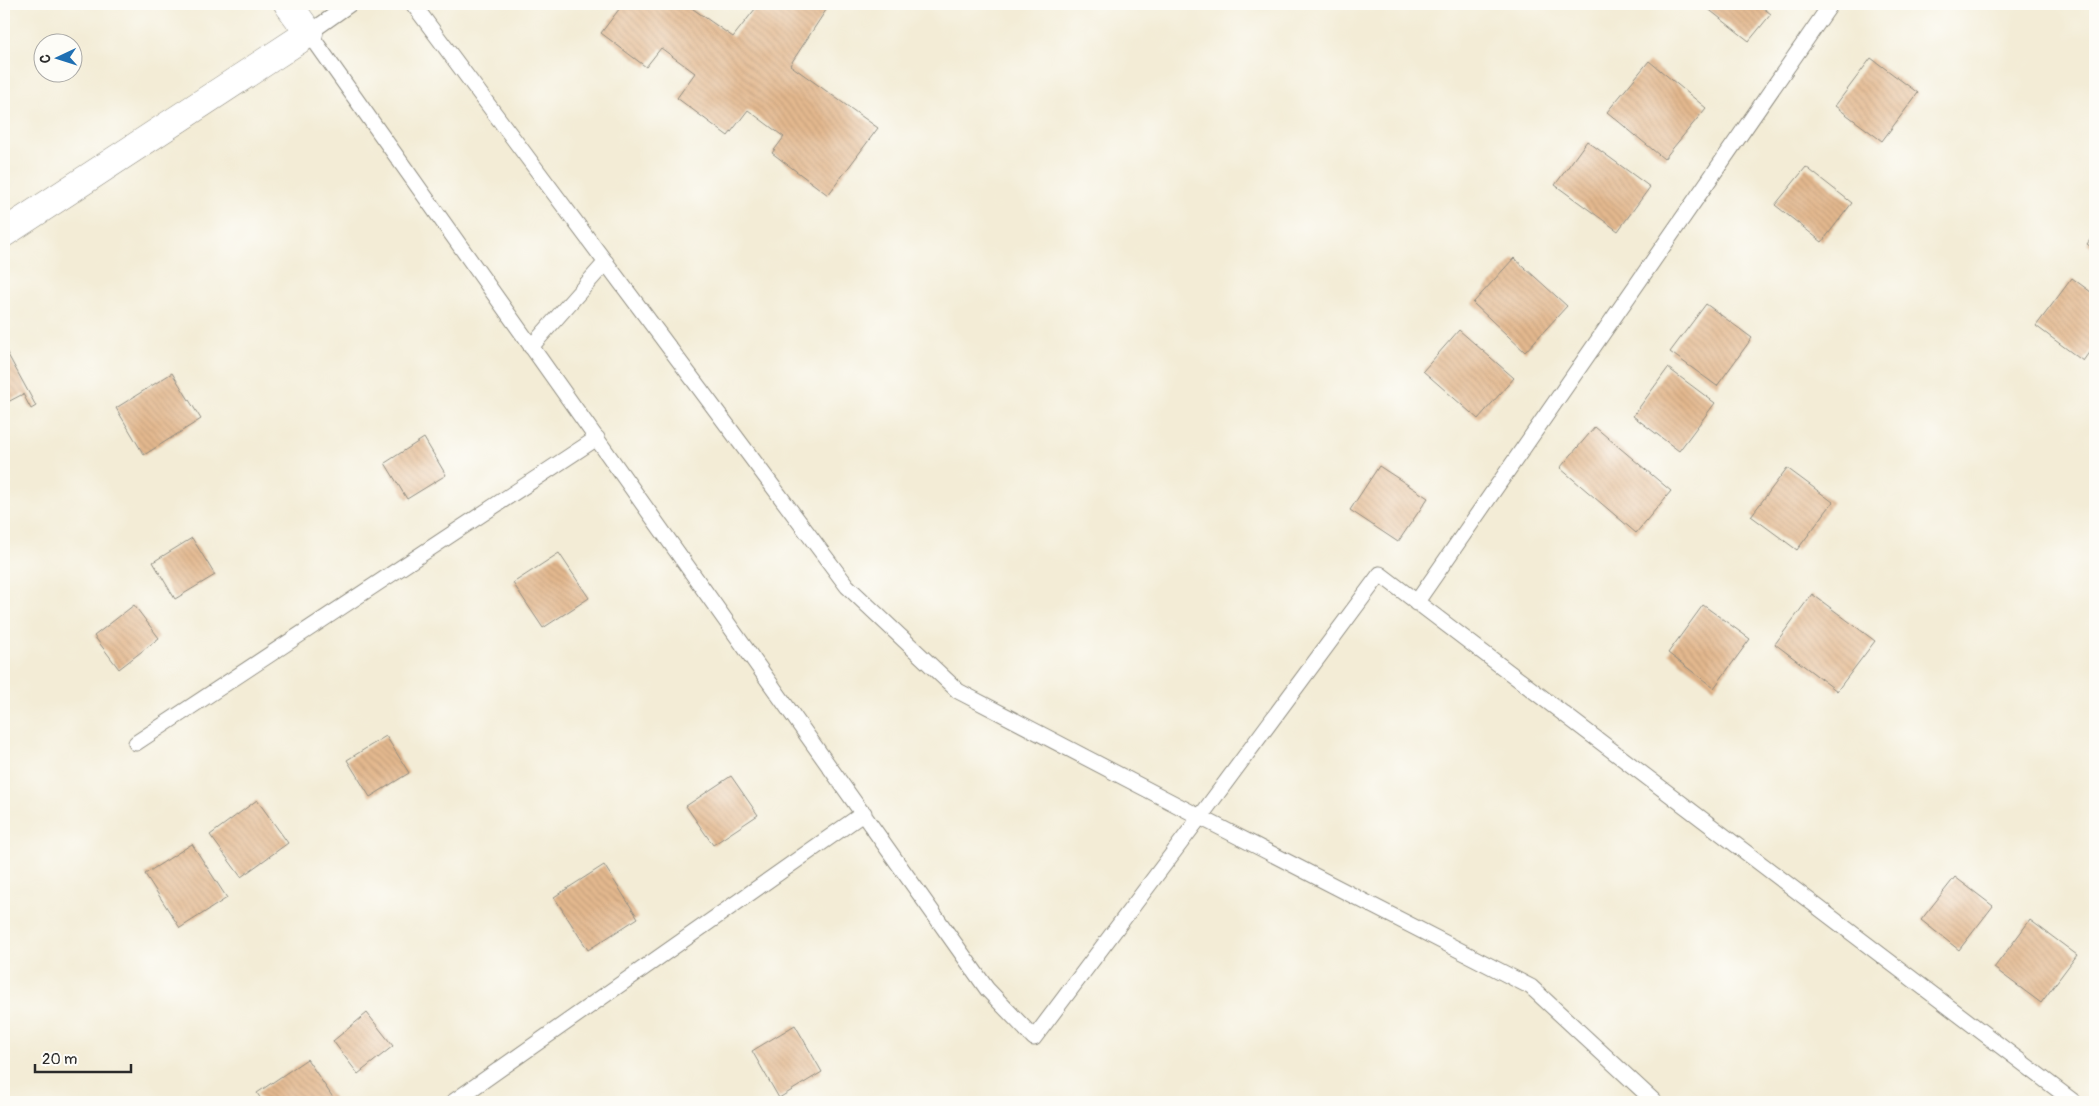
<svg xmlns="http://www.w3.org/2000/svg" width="2099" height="1106" viewBox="0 0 2099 1106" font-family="Pangolin,sans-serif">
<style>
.building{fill:url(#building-back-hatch)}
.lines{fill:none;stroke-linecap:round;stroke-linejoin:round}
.service-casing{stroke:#8f8c80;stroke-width:17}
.minor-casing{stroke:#8f8c80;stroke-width:29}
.service{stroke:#fff;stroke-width:15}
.minor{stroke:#fff;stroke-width:28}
</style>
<defs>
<pattern id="building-back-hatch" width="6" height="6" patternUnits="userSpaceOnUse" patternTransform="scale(1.25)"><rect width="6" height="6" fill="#e3b88e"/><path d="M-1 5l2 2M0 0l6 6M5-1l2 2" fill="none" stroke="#c39e7b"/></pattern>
</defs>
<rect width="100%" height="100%" fill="#fdfcf7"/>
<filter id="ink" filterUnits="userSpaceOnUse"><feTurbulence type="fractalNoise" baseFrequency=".02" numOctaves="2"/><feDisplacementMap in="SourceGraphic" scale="10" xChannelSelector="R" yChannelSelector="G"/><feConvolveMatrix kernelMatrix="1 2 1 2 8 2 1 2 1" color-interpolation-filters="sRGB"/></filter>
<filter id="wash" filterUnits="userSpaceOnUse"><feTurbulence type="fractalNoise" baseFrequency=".0096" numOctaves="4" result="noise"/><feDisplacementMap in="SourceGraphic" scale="20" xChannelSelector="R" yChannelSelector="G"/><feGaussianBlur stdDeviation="1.12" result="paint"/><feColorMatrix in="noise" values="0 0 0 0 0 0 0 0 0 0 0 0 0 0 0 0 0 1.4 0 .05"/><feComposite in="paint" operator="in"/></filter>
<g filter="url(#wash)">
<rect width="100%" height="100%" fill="#f3ecd6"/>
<g id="blocks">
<path class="building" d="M 623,4 L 686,4 L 733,37 L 759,4 L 830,4 L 790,65 L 878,128 L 828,195 L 772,153 L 784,137 L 748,110 L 728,136 L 677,98 L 695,73 L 661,48 L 646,67 L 601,33 Z
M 1702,4 L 1758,4 L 1771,14 L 1749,41 Z
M 1871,58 L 1918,93 L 1882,141 L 1835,106 Z
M 1649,61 L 1706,108 L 1664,159 L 1607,112 Z
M 1587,141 L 1650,187 L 1618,231 L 1555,185 Z
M 1806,167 L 1852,203 L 1822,242 L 1775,205 Z
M 2095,233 L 2095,250 L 2087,244 Z
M 1514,258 L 1567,306 L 1525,352 L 1473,303 Z
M 2072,278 L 2095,295 L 2095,344 L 2083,361 L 2036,326 Z
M 1706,304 L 1752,338 L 1717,386 L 1670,352 Z
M 1459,330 L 1514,378 L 1478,419 L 1423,371 Z
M 6,351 L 36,406 L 31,409 L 23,394 L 4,404 L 4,352 Z
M 1668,368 L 1715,403 L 1679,451 L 1633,416 Z
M 172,373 L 201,419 L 144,455 L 116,408 Z
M 1595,427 L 1671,491 L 1636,533 L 1560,468 Z
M 424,438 L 446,475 L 407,499 L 385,463 Z
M 1379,466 L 1428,498 L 1398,542 L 1350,510 Z
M 1787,468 L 1833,502 L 1797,550 L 1751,516 Z
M 192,538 L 215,575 L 175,599 L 153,562 Z
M 559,553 L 589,598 L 543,628 L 513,583 Z
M 1812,594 L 1875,641 L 1837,691 L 1775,644 Z
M 134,605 L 159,638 L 119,669 L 94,636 Z
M 1703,605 L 1750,639 L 1714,688 L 1668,653 Z
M 386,736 L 409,773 L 370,797 L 347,760 Z
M 731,776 L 758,815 L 713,845 L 686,806 Z
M 257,800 L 288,843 L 241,877 L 210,835 Z
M 192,844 L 227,898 L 180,928 L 145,874 Z
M 604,865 L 638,918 L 588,950 L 554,897 Z
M 1955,877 L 1993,906 L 1959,950 L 1921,920 Z
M 2030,920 L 2077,955 L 2041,1003 L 1994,968 Z
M 367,1013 L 393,1046 L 358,1074 L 333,1041 Z
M 795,1025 L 822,1072 L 779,1098 L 752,1051 Z
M 307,1059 L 336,1102 L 263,1102 L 257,1093 Z"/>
</g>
</g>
<g filter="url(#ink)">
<use href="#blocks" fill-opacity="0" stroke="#8f8c80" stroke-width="1"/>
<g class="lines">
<defs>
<path id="service" d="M 350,4 L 309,33 L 987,989 L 1034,1038 L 1200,817 L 1531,987 L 1655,1102
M 413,4 L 847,586 L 958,691 L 1200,817 L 1380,574 L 2074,1102
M 531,347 L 606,262
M 1416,603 L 1831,4
M 136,743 L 597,438
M 453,1102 L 864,813"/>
<path id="minor" d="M 4,233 L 309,33 L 288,4"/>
</defs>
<use href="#service" class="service-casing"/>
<use href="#minor" class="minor-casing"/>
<use href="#service" class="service"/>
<use href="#minor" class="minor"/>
</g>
</g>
<rect width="2099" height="1106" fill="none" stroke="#fdfcf7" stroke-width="20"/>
<g transform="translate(58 58) rotate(266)"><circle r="24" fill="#fdfcf7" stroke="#a9a8a5"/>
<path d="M0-4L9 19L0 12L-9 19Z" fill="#1f6fb2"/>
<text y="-8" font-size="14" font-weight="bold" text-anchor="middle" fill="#2b2b2b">С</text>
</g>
<path d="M35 1064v8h96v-8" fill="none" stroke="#2b2b2b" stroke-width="2.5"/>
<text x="42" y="1064" font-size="15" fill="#2b2b2b" stroke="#fdfcf7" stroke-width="4" paint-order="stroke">20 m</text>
</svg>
